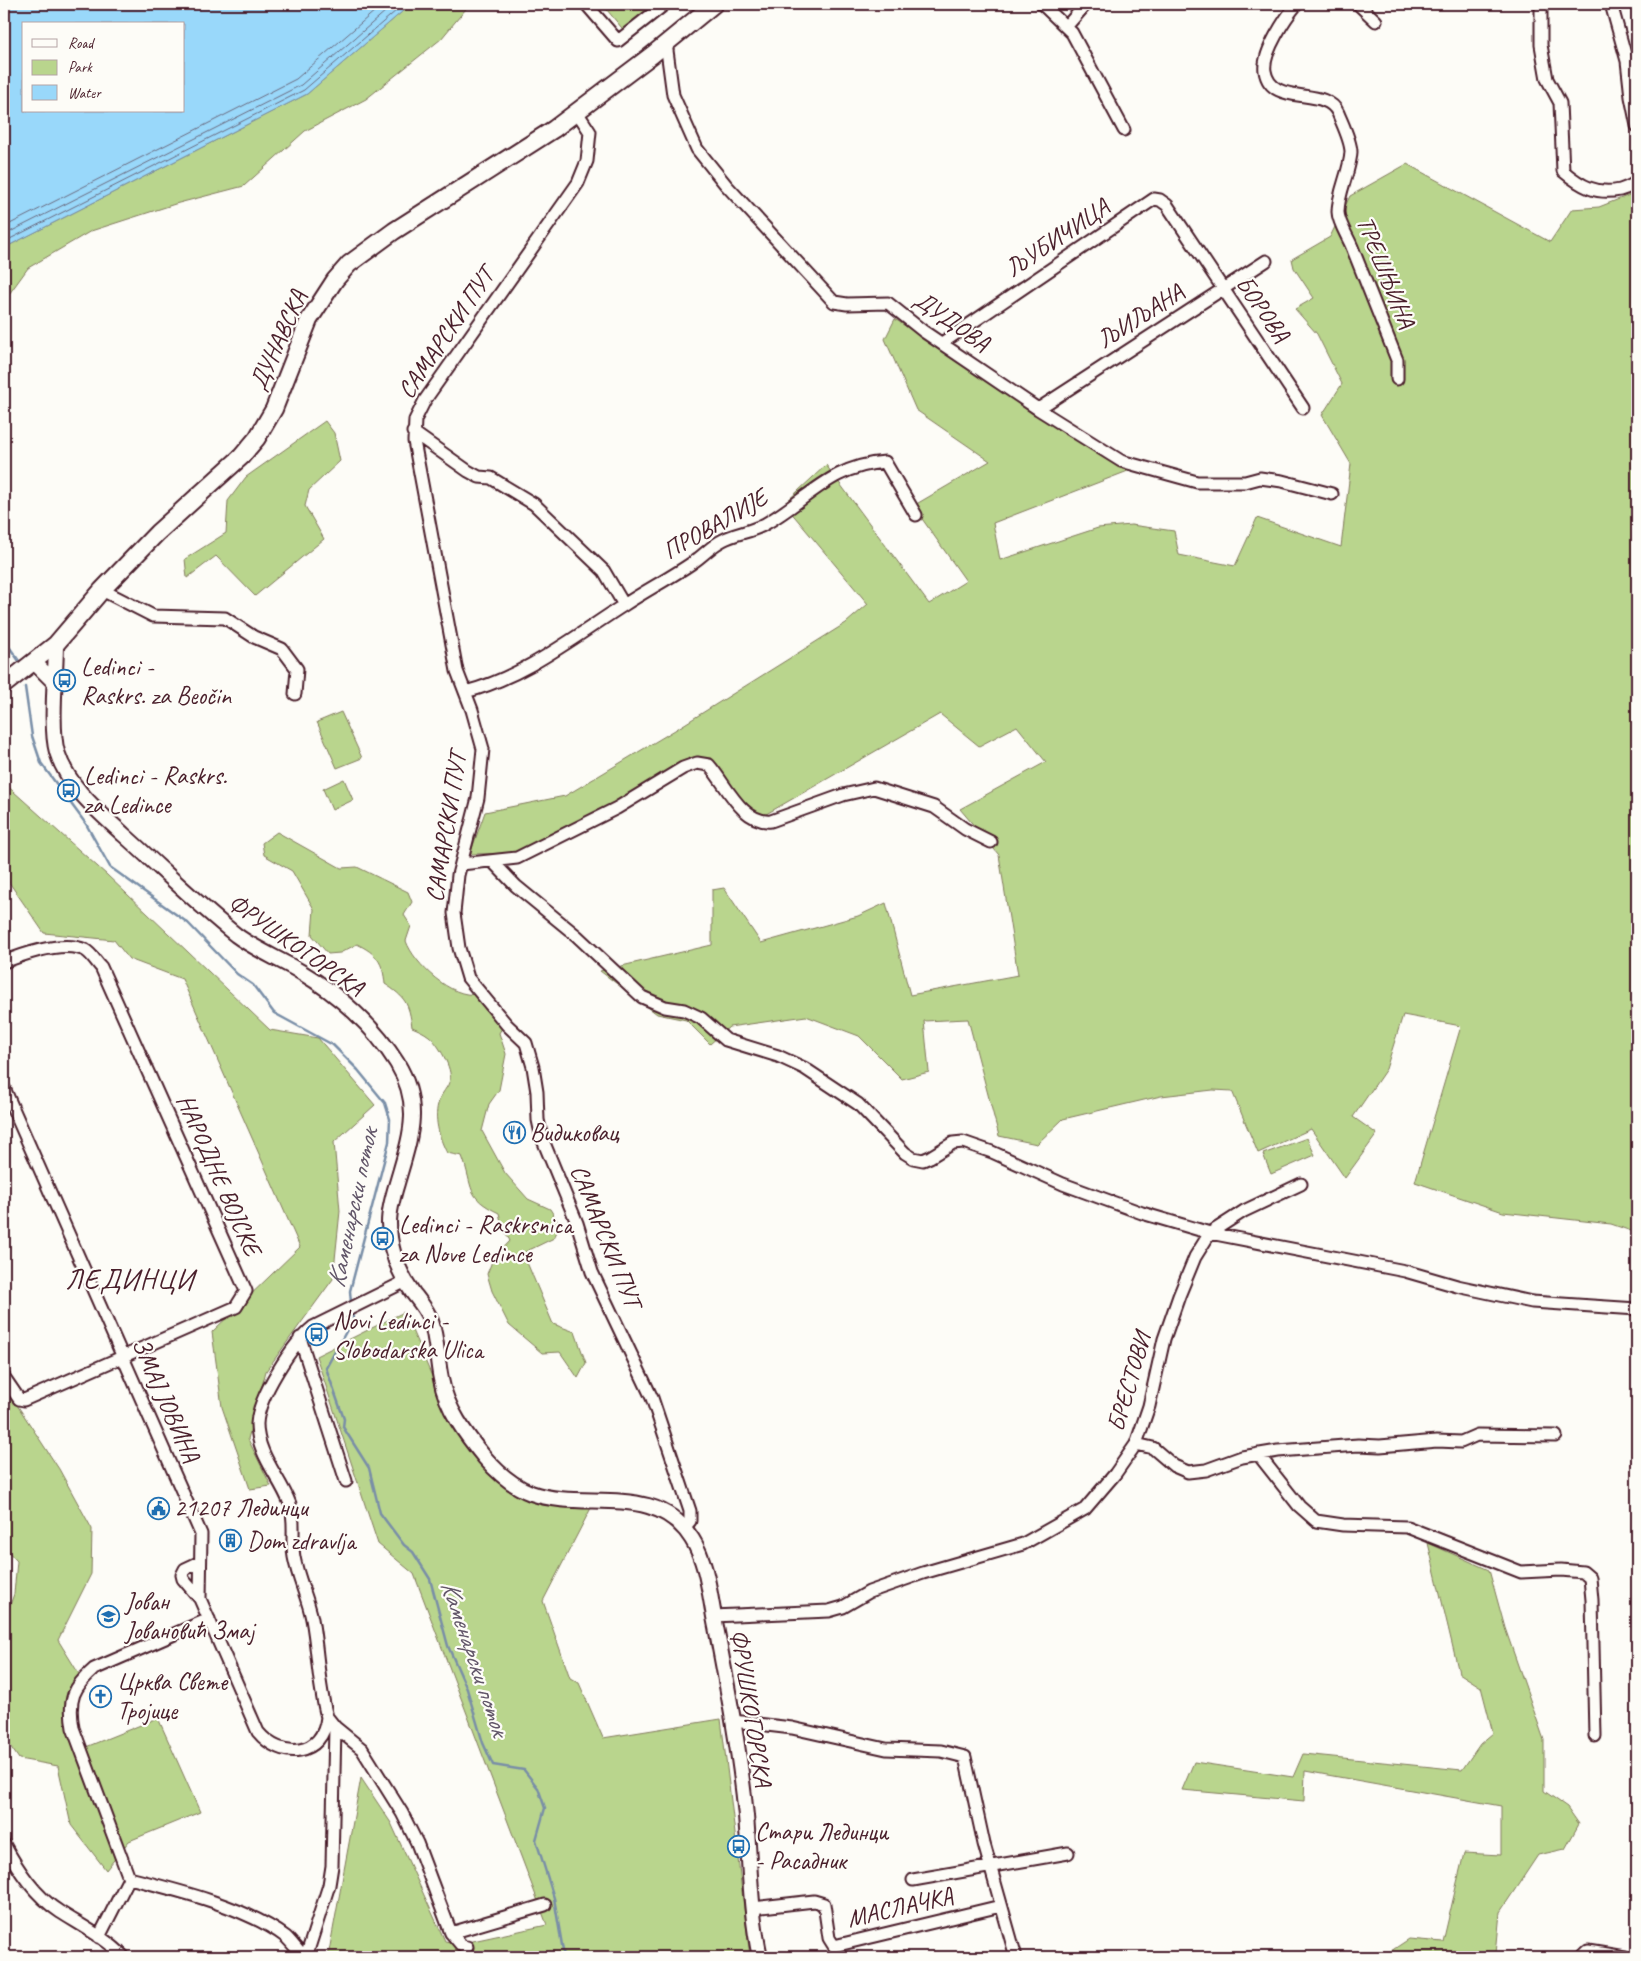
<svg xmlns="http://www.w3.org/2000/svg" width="1641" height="1961" viewBox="0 0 1641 1961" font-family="Caveat,sans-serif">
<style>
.green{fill:#b9d58d;stroke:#827a5c}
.water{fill:#99d8fa;stroke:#798ea7;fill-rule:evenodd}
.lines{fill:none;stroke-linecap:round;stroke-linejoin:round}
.shore{stroke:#6a697e;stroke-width:1}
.stream{stroke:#798ea7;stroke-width:2.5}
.minor-casing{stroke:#4a1f2b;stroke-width:15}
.tertiary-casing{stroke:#4a1f2b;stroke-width:18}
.secondary-casing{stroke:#4a1f2b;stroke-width:20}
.minor{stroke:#fdfcf7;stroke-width:11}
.tertiary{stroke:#fdfcf7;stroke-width:14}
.secondary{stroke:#fdfcf7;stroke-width:16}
.labels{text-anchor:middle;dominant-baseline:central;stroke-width:4.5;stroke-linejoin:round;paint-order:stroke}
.street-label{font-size:25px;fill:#4a1f2b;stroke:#fdfcf7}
.poi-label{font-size:25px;fill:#4a1f2b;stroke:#fdfcf7;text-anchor:start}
.water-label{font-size:26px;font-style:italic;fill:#625669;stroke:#fdfcf7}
.quarter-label{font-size:28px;letter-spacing:1px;fill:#4a1f2b;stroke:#fdfcf7}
</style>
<rect width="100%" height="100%" fill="#fdfcf7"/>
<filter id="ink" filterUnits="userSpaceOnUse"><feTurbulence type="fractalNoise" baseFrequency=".02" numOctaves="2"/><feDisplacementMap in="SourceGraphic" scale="10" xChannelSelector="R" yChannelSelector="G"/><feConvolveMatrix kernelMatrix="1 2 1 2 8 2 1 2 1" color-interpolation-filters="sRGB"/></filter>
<g filter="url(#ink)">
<path class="green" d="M 411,4 L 470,4 L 441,39 L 366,99 L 305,131 L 244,186 L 175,204 L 91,231 L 28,268 L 4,301 L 4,248 L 307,94 Z
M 602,4 L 674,4 L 631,39 Z
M 1407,164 L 1550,242 L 1572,209 L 1599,207 L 1637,192 L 1637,1233 L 1611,1224 L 1503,1212 L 1415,1182 L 1461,1026 L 1403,1015 L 1386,1069 L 1353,1117 L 1377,1134 L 1345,1178 L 1311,1129 L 1258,1153 L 1232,1091 L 1213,1090 L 1161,1096 L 1063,1119 L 1037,1144 L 999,1136 L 968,1019 L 924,1021 L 929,1072 L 902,1079 L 859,1036 L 806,1016 L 729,1027 L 710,1044 L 686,1020 L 657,1014 L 600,971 L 712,945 L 712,890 L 724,888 L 761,943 L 858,916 L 886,903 L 910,995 L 1018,975 L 999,855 L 960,809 L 1046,762 L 1017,726 L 979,746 L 940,714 L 761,817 L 706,765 L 670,773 L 520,853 L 470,854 L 485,812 L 565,796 L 675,730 L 846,623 L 868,604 L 784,504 L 826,465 L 929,604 L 966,581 L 913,506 L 990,461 L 916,410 L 885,339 L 895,319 L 1023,406 L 1128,471 L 993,523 L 1000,560 L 1098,528 L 1131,525 L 1174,531 L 1179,555 L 1235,566 L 1257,518 L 1341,547 L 1351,464 L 1322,415 L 1342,384 L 1317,334 L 1295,309 L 1314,298 L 1294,268 L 1292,259 L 1330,237 L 1350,196 Z
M 325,421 L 334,433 L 340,461 L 309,490 L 305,506 L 324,539 L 255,596 L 216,556 L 187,578 L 185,559 L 226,533 L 228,501 L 246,477 Z
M 341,712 L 362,758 L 337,768 L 317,722 Z
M 344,779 L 353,800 L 332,810 L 323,789 Z
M 4,783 L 107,875 L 270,1030 L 318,1038 L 375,1105 L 334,1142 L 340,1211 L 333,1279 L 266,1371 L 248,1439 L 271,1486 L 250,1489 L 222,1407 L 212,1332 L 300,1247 L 182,979 L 129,959 L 114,940 L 44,933 L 4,875 Z
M 277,832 L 341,868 L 357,867 L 408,892 L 412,902 L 404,915 L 411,926 L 406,941 C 414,964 452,999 477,994 L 502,1028 L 499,1033 L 506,1054 L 499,1090 L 489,1104 L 482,1131 L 505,1173 L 528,1199 L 550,1209 L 560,1225 L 554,1238 L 523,1253 L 553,1324 L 575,1332 L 586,1363 L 578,1378 L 560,1352 L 542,1353 L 509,1325 L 492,1291 L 487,1274 L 493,1259 L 510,1241 L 502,1226 L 499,1213 C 465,1197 474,1188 462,1156 L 447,1153 C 439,1138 433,1117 439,1101 C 441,1093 448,1088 450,1080 C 453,1069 438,1043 429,1036 C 424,1032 417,1029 412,1027 C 409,1003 405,997 385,984 C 383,962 377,954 357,944 L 340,953 L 328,954 L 312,935 L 314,909 L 292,871 L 264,855 L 262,843 Z
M 1307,1138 L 1315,1155 L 1271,1174 L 1263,1154 Z
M 404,1312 L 451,1420 L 496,1481 L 534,1500 L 591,1508 L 543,1601 L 570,1678 L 579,1683 L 603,1738 L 721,1719 L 750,1957 L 328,1957 L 361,1778 L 391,1823 L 445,1941 L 459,1944 L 547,1925 L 414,1574 L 378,1544 L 316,1356 Z
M 4,1385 L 59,1469 L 92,1529 L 91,1574 L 58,1640 L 79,1674 L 67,1693 L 86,1747 L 158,1718 L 200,1812 L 129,1841 L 106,1870 L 71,1825 L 58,1766 L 19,1759 L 4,1737 L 4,1621 L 14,1594 L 17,1561 L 4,1547 Z
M 1428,1543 L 1489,1570 L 1505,1628 L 1544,1740 L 1544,1791 L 1567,1807 L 1579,1824 L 1565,1849 L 1538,1855 L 1500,1912 L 1496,1954 L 1456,1957 L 1382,1957 L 1409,1939 L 1443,1942 L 1464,1853 L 1501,1855 L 1501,1806 L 1305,1771 L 1304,1801 L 1182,1790 L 1194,1762 L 1293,1777 L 1303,1754 L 1462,1770 L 1480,1744 L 1493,1733 L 1481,1687 L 1459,1673 Z"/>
<path class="water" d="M 4,4 L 411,4 L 307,94 L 4,248 ZM 24,24 L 184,24 L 184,111 L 24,111 Z"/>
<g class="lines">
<path class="shore" d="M 4,227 L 296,79 L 383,4
M 4,235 L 301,85 L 394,4
M 4,242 L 304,90 L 404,4"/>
<path class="stream" d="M 10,648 L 19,661
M 25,687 L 32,736 L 41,763 L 86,824 L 110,867 L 188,923 L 237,974 L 253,985 L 274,1013 L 333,1045 L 358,1070 L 385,1103 L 390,1119 L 389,1142 L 350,1291 L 351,1303
M 352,1311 L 353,1319 L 326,1368 L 344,1419 L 343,1427 L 369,1468 L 380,1513 L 404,1545 L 413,1552 L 430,1579 L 448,1646 L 467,1689 L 483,1743 L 493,1765 L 524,1770 L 538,1788 L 545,1808 L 536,1840 L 554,1898 L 564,1957"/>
<defs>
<path id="minor" d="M 586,4 L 618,41 L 665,4
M 1042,4 L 1072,33 L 1124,130
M 1297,4 C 1286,17 1262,53 1265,71 C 1271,108 1326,85 1338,113 C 1342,123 1351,141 1351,152 C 1350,172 1338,192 1338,212 C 1338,222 1348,237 1352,247 C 1367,284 1382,322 1397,360 L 1397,379
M 1358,4 L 1376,21
M 1541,4 L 1541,45 L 1547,79 L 1560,103 L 1563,171 C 1581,186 1596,195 1620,190 C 1626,188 1633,186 1637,181
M 1611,4 L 1627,61 L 1631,97 L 1637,126
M 1066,27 L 1086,4
M 666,43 L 673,95 L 697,149 L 726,185 L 834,302 L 847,304 L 888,303 L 923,331 L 1038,409 L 1121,461 L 1197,482 L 1245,482 L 1260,478 L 1282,481 L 1332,494
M 577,112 L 590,132 L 587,161 L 578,183 L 425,400 L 415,420 L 414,441 L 457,671 L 472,710 L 483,749 L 478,798 L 458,875 L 454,913 L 459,948 L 468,978 L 507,1025 L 526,1043 L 533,1067 L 537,1092 L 538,1120 L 542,1138 L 577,1223 L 592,1272 L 652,1398 L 690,1511 L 690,1521 L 684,1528
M 942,343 L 1154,199 L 1160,200 L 1167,205 L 1303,408
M 1038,409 L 1266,261
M 413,432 L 468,471 L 479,477 L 491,478 L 534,504 L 604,571 L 624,605
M 102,590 L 153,616 L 225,618 L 254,637 L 282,649 L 297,669 L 295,694
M 465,692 C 524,677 574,637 624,605 C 647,590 670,578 692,563 C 703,556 712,545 723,540 C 736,533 752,532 765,524 C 809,499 830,466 885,462 L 916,515
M 493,862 L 516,886 L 577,936 L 642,997 L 665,1007 L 684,1010 L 701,1018 L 726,1040 L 778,1056 L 804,1068 L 858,1104 L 905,1153 L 913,1158 L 923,1160 L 930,1157 L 953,1143 L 963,1142 L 992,1152 L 1063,1184 L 1142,1213 L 1210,1233 L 1405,1271 L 1457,1286 L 1532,1302 L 1637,1309
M 461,864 L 517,858 L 617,808 L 683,768 L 697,763 L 709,765 C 726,784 742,824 771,821 L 843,795 L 874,788 L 934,807 L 965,829 L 991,842
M 4,962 C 24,954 63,940 85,950 C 91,953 97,963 101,967 L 246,1291 L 236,1307 L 24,1400 L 19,1399 L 4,1377
M 4,1088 L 201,1534 L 200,1599 L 258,1732 C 281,1760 323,1757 327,1717
M 406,1281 L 313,1327 C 292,1344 258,1397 257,1424 C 257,1455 280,1477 290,1504 C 296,1521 291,1540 294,1557 C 298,1579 308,1598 312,1619 C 318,1651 318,1685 327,1717 L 335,1727 L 362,1749 L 402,1813 L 417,1843 L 451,1933 L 545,1905
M 300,1338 L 346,1481
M 1136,1444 L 1153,1448 L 1174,1466 L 1188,1472 L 1206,1470 L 1242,1457 L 1278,1451 L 1358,1445 L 1380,1446 L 1437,1441 L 1461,1442 L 1477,1435 L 1556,1436
M 1258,1454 L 1299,1506 L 1316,1521 L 1343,1525 L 1407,1527 L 1521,1572 L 1561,1570 L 1583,1572 L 1590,1578 L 1592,1600 L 1595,1736
M 200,1599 L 183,1579 L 182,1575 L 185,1569 L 200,1562
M 713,1616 L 829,1611 L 843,1607 L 869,1592 L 923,1573 L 1023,1544 L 1085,1509 L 1115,1474 L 1136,1444 L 1149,1406 L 1164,1339 L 1179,1296 L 1195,1257 L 1210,1233 L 1244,1211 L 1301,1184
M 733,1721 L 792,1728 L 886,1749 L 941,1751 L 965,1757 L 984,1844 L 1016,1957
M 4,1844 C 18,1870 35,1896 60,1912 C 82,1926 106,1938 124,1957
M 129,1878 L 73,1728 C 68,1700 73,1687 94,1669 L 209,1619
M 129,1878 C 177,1890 246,1907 286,1937 C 292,1943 298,1951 304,1957
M 913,1880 L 1068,1853
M 753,1908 L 814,1901 L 824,1904 L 829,1938 L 834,1946 L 1001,1906
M 451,1933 L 462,1946 L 467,1947
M 99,1937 L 129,1878
M 306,1957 L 329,1885 L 332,1866 L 335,1727
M 1582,1957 L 1588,1951 L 1625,1957"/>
<path id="tertiary" d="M 56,644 C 56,671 50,728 57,752 C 68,787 98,811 124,835 C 161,868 197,904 236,935 C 256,950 280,959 301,972 C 338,994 374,1026 397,1063 C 423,1106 410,1138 397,1183 C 393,1196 389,1210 389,1223 C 389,1249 399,1273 413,1293 C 420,1302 427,1310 431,1321 C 437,1339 437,1360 441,1379 C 446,1408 466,1435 485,1458 C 497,1472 513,1486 531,1493 C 585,1512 656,1481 692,1539 C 708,1564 710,1599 716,1627 C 728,1690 740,1753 746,1816 C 750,1863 750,1911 760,1957
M 34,662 L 56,684"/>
<path id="secondary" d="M 4,685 L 56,644 L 102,590 L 157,533 L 241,457 L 257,438 L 274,409 L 309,320 L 335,280 L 349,264 L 394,231 L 554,129 L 652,55 L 714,4"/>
</defs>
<use href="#minor" class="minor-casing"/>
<use href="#tertiary" class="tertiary-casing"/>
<use href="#secondary" class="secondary-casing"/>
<use href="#minor" class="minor"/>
<use href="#tertiary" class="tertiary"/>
<use href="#secondary" class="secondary"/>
</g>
</g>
<defs>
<symbol id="bus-ring" viewBox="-11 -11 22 22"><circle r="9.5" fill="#fdfcf7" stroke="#1f6fb2" stroke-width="1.5"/><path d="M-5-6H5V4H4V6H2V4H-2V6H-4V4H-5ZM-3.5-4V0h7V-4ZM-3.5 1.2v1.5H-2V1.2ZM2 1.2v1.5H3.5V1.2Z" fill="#1f6fb2"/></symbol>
<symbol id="restaurant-ring" viewBox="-11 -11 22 22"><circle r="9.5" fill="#fdfcf7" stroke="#1f6fb2" stroke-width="1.5"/><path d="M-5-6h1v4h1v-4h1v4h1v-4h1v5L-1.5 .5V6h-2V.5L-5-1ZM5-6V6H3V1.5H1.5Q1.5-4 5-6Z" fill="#1f6fb2"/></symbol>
<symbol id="civic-ring" viewBox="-11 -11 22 22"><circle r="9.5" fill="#fdfcf7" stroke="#1f6fb2" stroke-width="1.5"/><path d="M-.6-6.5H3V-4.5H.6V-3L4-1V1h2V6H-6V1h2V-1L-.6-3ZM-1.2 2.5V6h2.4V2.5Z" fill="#1f6fb2"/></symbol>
<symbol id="building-ring" viewBox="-11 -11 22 22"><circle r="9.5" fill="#fdfcf7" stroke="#1f6fb2" stroke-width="1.5"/><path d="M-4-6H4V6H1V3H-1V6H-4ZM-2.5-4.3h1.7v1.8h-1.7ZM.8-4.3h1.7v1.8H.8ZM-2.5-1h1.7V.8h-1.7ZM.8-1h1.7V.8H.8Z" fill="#1f6fb2"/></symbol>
<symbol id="school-ring" viewBox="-11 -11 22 22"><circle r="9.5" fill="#fdfcf7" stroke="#1f6fb2" stroke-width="1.5"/><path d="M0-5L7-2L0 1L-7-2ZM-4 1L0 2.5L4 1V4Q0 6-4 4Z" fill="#1f6fb2"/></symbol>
<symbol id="church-ring" viewBox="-11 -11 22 22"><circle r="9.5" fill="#fdfcf7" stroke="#1f6fb2" stroke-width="1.5"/><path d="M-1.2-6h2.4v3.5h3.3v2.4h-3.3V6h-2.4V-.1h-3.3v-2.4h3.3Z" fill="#1f6fb2"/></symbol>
</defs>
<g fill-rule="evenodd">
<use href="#bus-ring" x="52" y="668" width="25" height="25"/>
<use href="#bus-ring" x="56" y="778" width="25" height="25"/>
<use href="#restaurant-ring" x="502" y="1120" width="25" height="25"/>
<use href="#bus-ring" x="370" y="1226" width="25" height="25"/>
<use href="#bus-ring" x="304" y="1322" width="25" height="25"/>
<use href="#civic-ring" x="146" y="1496" width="25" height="25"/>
<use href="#building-ring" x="218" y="1528" width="25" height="25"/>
<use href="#school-ring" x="96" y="1604" width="25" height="25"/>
<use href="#church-ring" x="88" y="1684" width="25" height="25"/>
<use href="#bus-ring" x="726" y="1834" width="25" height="25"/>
</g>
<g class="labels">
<g class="street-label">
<text transform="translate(1057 238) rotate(-34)">ЉУБИЧИЦА</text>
<text transform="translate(1386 272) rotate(68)">ТРЕШЊИНА</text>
<text transform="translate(1263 309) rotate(55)">БОРОВА</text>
<text transform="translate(1140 316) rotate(-33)">ЉИЉАНА</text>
<text transform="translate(952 321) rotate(35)">ДУДОВА</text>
<text transform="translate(446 333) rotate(-56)">САМАРСКИ ПУТ</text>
<text transform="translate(278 340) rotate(-66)">ДУНАВСКА</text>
<text transform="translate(715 524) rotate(-30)">ПРОВАЛИЈЕ</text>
<text transform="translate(446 827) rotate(-81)">САМАРСКИ ПУТ</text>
<text transform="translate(296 945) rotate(35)">ФРУШКОГОРСКА</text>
<text transform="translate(219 1175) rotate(66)">НАРОДНЕ ВОЈСКЕ</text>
<text transform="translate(606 1236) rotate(68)">САМАРСКИ ПУТ</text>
<text transform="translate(1129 1382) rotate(-74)">БРЕСТОВИ</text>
<text transform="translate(166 1400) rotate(66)">ЗМАЈ ЈОВИНА</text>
<text transform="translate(751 1708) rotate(81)">ФРУШКОГОРСКА</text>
<text transform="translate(900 1907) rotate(-13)">МАСЛАЧКА</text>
</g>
<g class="poi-label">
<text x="81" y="667">Ledinci -<tspan x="81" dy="29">Raskrs. za Beočin</tspan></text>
<text x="84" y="776">Ledinci - Raskrs.<tspan x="84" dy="29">za Ledince</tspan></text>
<text x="530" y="1133">Видиковац</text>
<text x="399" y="1225">Ledinci - Raskrsnica<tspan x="399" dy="29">za Nove Ledince</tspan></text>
<text x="333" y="1321">Novi Ledinci -<tspan x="333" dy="29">Slobodarska Ulica</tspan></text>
<text x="174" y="1508">21207 Лединци</text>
<text x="247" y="1541">Dom zdravlja</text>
<text x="125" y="1602">Јован<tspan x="125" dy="29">Јовановић Змај</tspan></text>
<text x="117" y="1682">Црква Свете<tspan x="117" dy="29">Тројице</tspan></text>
<text x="755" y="1832">Стари Лединци<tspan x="755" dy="29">- Расадник</tspan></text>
</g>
<g class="water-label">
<text transform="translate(352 1208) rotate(-78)">Каменарски поток</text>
<text transform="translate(475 1658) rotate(71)">Каменарски поток</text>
</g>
<g class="quarter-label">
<text x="130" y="1279">ЛЕДИНЦИ</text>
</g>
</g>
<rect width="1641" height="1961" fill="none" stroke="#fdfcf7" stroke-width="20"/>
<rect x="10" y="10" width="1621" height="1941" fill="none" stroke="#4a1f2b" stroke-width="2" filter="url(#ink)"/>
<rect x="22" y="22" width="162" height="90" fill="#fdfcf7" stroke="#b5a4a5"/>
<rect x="32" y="39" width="25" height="8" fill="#fdfcf7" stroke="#b5a4a5"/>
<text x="68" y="48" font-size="15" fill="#4a1f2b">Road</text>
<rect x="32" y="60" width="25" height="15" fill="#b9d58d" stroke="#b5a4a5"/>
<text x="68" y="72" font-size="15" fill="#4a1f2b">Park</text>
<rect x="32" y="85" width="25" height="15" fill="#99d8fa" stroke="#b5a4a5"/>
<text x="68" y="98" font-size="15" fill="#4a1f2b">Water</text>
</svg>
